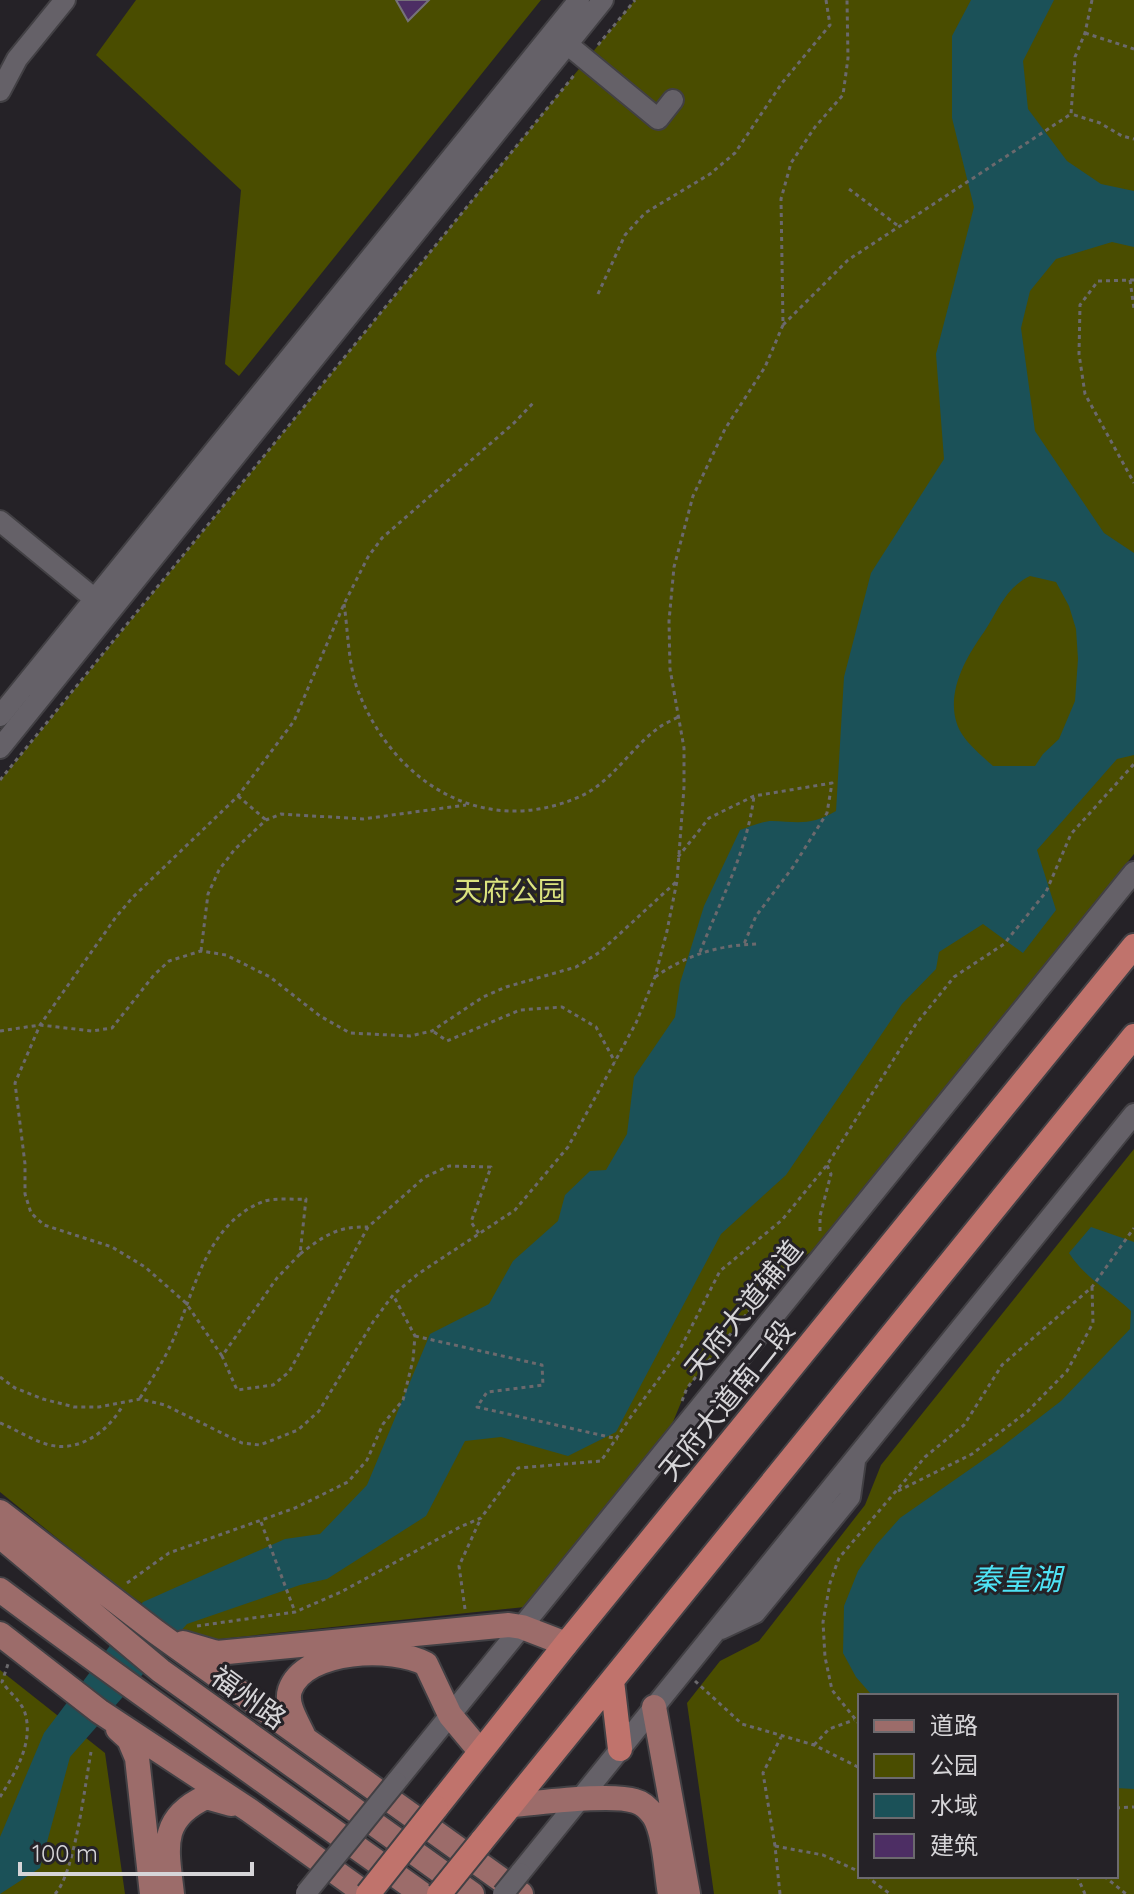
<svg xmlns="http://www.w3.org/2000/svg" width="1134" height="1894" viewBox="0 0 1134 1894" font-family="Quicksand,'Noto Sans SC',sans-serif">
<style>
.green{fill:#4a4d00;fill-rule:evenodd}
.water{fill:#1b5158;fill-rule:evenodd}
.building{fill:#4d2e64;stroke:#767279;stroke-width:2}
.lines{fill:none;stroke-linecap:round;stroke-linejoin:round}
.minor-casing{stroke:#424044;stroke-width:24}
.major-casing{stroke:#424044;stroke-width:28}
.highway-casing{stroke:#424044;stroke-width:28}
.path{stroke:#6b696d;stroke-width:3;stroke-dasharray:4 4;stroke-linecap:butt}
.minor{stroke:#656168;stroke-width:20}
.major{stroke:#9c6c6a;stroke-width:24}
.highway{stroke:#c0736c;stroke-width:24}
.minor-bridge-casing{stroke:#424044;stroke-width:24;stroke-linecap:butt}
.highway-bridge-casing{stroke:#424044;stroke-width:28;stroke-linecap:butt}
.minor-bridge{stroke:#656168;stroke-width:20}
.highway-bridge{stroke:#c0736c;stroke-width:24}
.labels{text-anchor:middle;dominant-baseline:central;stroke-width:6;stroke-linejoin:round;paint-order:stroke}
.park-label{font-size:28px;fill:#dbe37e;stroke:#252227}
.street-label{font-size:28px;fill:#d6d5d8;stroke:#252227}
.water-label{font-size:30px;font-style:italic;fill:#4ee3f5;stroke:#252227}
</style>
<rect width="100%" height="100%" fill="#252227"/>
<path class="green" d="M 136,0 L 541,0 L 239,376 L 225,364 L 241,190 L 96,55 Z
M 635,0 L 1134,0 L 1134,854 L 819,1247 L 782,1270 L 687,1388 L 668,1434 L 525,1607 L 200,1641 L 120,1589 L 0,1492 L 0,781 Z
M 1134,1149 L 1134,1894 L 714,1894 L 687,1703 L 720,1661 L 759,1641 L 865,1505 L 881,1465 ZM 860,1696 L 1116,1696 L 1116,1876 L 860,1876 Z
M 0,1670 L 105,1753 L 125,1894 L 0,1894 Z"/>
<path class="water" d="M 971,0 L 1054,0 L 1023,61 L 1028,109 L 1067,161 L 1101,184 L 1134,191 L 1134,247 L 1112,242 L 1056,259 L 1030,291 L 1021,328 L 1035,431 L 1104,533 L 1134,553 L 1134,755 L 1117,759 L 1037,850 L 1056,910 L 1023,953 L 983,924 L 939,952 L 936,969 L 902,1004 L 786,1175 L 721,1234 L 616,1432 L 568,1456 L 501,1437 L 465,1441 L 426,1516 L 327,1579 L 300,1585 L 187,1624 L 70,1757 L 40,1868 L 0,1894 L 0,1837 L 44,1733 L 143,1602 L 285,1539 L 320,1534 L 367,1485 L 430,1334 L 489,1304 L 513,1261 L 558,1221 L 565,1195 L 590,1171 L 606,1170 L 627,1134 L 634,1077 L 675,1017 L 680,983 L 704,906 L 740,830 C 750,827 762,821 772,821 C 798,822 811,826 836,811 L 844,677 L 871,573 L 944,459 L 936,354 L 974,207 L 952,118 L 952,36 ZM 1030,576 L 1056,582 L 1069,606 L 1076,629 L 1078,659 L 1075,701 L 1059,739 L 1043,754 L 1035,766 L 993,766 C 981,755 962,740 957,724 C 946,692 966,657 984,632 C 998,611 1005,588 1030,576 Z
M 1091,1227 L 1134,1242 L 1134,1789 L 1116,1788 L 1116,1696 L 882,1696 L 870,1693 L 856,1677 L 843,1653 L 844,1606 L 858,1571 L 876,1545 L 900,1518 L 999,1449 L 1061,1401 L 1130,1329 L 1131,1311 C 1110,1291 1085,1278 1069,1253 Z"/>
<path class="building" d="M 396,0 L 429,0 L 408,21 Z"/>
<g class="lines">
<defs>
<path id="minor" d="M 567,44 L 658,119 L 673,100
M 0,91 L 17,59 L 65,0
M 0,521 L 102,605
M 0,716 L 579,0
M 0,748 L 603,0
M 721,1629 L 755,1613 L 850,1497 L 855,1461
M 396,1782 L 1134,872
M 520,1873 L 1134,1114"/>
<path id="major" d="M 0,1512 L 156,1632 L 521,1894
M 0,1536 L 161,1671 L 472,1894
M 0,1590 C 139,1694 281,1793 422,1894
M 0,1634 L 99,1711 L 249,1810 L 366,1894
M 183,1643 L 217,1653 L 509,1625 L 522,1627 L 566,1644
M 654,1707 L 688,1894
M 118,1729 L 129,1739 L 137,1758 L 152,1894
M 304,1737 C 298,1723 285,1705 290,1690 C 305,1648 394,1646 426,1664 L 450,1715 L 480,1751
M 512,1805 C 540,1803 610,1793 635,1801 C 643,1803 649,1809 654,1816 C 665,1834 666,1872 670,1894
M 172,1894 C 167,1849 158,1819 206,1797 L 231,1804"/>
<path id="highway" d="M 612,1681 L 620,1749
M 436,1808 L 566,1644 L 1134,946
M 481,1842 L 1134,1036"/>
</defs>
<use href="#minor" class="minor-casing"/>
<use href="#major" class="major-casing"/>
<use href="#highway" class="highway-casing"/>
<path class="path" d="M 1092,0 L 1085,33 L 1075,57 L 1071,114 L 1100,123 L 1122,136 L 1134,139
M 1085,33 L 1134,49
M 598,45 L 635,0
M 849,189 L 897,225
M 1130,280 L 1134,309
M 1134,280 L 1098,281 L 1080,305 L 1079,354 L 1085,394 L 1134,483
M 598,294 L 625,235 L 645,213 L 710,174 L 735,153 L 782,83 L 830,25 L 826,0
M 783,325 L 848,260 L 1071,114
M 344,604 C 348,630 348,662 357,688 C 392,782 482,839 579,797 C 611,783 630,749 657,729 C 663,724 671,721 678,717
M 0,780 L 576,73
M 238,796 L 266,820
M 678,857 L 709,818 L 754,796 L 832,783 L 827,813 L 793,867 L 756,916 L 744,944
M 201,951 L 208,894 L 219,870 L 235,849 L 266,820 L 281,814 L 363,819 L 466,805
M 700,952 C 720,901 747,852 754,796
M 655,977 C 688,954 719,945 759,944
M 0,1031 L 40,1025 L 92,1031 L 112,1028 L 154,975 L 169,961 L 201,951 L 226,955 L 270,977 L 320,1016 L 350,1033 L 410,1036 L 432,1031 L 483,997 L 506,987 L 576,967 L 600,952 L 676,882
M 434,1032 L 447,1041 L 520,1010 L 562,1007 L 596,1027 L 615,1062
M 820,1231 L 820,1216 L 831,1174 L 827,1165
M 300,1254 C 324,1236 337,1226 368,1227
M 415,1336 L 542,1365 L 543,1385 L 487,1392 L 477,1407 L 618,1439
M 222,1356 L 186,1303 L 145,1267 L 112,1247 L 44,1225 L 31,1213 L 25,1194 L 25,1164 L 15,1083 L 40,1025 L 116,917 L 133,897 L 238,796 L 294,721 L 344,604 L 368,557 L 382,538 L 514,423 L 535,401
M 0,1377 L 15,1388 L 43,1399 L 74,1407 L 99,1407 L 140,1399 L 165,1405 L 242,1443 L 260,1445 L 298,1430 L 319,1411 L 373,1322 L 393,1295 L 418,1274 L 515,1210 L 568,1147 L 636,1023 L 655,977 L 667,931 L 677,881 L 684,787 L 684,748 L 670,669 L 669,621 L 674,567 L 693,496 L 725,429 L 765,367 L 783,325 L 781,199 L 791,163 L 815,127 L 843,95 L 848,58 L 847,0
M 140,1398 C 153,1377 167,1356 176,1333 C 196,1285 208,1224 262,1202 C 274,1197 293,1200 306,1199 L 300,1254 L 277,1278 L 222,1356 L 237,1390 L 273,1385 L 289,1372 L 368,1227 L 425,1177 L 449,1166 L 491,1167 L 471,1222 L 480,1235
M 682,1401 L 687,1388 L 782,1270 L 792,1264
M 0,1423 C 15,1429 30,1439 46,1444 C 78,1454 108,1432 123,1405
M 898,1491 L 972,1454 L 1028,1411 L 1067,1371 L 1093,1323 L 1092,1287
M 261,1522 L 295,1612
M 127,1583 L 169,1553 L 295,1508 L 348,1482 L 367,1460 L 383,1424 L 403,1400 L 413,1360 L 415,1336 L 393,1295
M 465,1609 L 459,1566 L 481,1518
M 197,1626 L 295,1612 L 341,1592 L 460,1527 L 481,1518 L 518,1468 L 601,1461 L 632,1415 L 678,1353 L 720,1271 L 782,1220 L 827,1165 L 916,1024 L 954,977 L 1004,944 L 1046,892 L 1071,834 L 1134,764
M 695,1681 L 742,1724 L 814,1745 L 860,1768
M 860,1725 L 832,1690 L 825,1657 L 823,1622 L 830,1583 L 839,1558 L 925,1457 L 964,1425 L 1002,1365 L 1092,1287 L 1134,1228
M 814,1745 L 829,1729 L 854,1720
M 0,1797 C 15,1773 34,1743 25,1713 C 22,1702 8,1691 2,1682 L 8,1664
M 1116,1808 L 1134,1807
M 775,1846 L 823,1855 L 860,1872
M 866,1876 L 890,1894
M 1077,1876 L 1085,1894
M 1104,1876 L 1126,1894
M 55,1894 C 75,1873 85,1784 91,1752
M 780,1894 L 775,1846 L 763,1773 L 781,1737"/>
<use href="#minor" class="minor"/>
<use href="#major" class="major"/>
<use href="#highway" class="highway"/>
<defs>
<path id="minor-bridge" d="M 306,1893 L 396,1782
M 503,1894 L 520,1873"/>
<path id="highway-bridge" d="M 368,1894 L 436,1808
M 439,1894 L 481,1842"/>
</defs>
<use href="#minor-bridge" class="minor-bridge-casing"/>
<use href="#highway-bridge" class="highway-bridge-casing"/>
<use href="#minor-bridge" class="minor-bridge"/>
<use href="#highway-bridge" class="highway-bridge"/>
</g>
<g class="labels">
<g class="park-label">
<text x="510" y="890">天府公园</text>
</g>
<g class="street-label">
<text transform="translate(743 1309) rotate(-51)">天府大道辅道</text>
<text transform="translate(726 1400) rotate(-51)">天府大道南二段</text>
<text transform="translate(249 1697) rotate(36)">福州路</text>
</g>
<g class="water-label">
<text x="1016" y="1579">秦皇湖</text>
</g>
</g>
<rect x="858" y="1694" width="260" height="184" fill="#252227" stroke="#6c6a6e" stroke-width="2"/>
<rect x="874" y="1720" width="40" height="12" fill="#9c6c6a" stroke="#6c6a6e" stroke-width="2"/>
<text x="930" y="1734" font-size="24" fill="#d6d5d8">道路</text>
<rect x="874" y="1754" width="40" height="24" fill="#4a4d00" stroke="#6c6a6e" stroke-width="2"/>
<text x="930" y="1774" font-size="24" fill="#d6d5d8">公园</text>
<rect x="874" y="1794" width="40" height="24" fill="#1b5158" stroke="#6c6a6e" stroke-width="2"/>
<text x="930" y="1814" font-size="24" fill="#d6d5d8">水域</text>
<rect x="874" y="1834" width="40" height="24" fill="#4d2e64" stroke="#6c6a6e" stroke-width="2"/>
<text x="930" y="1854" font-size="24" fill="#d6d5d8">建筑</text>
<path d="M20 1862v12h232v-12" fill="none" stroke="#d6d5d8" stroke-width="4"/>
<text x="32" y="1862" font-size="24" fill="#d6d5d8" stroke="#252227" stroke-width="6" paint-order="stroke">100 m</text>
</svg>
